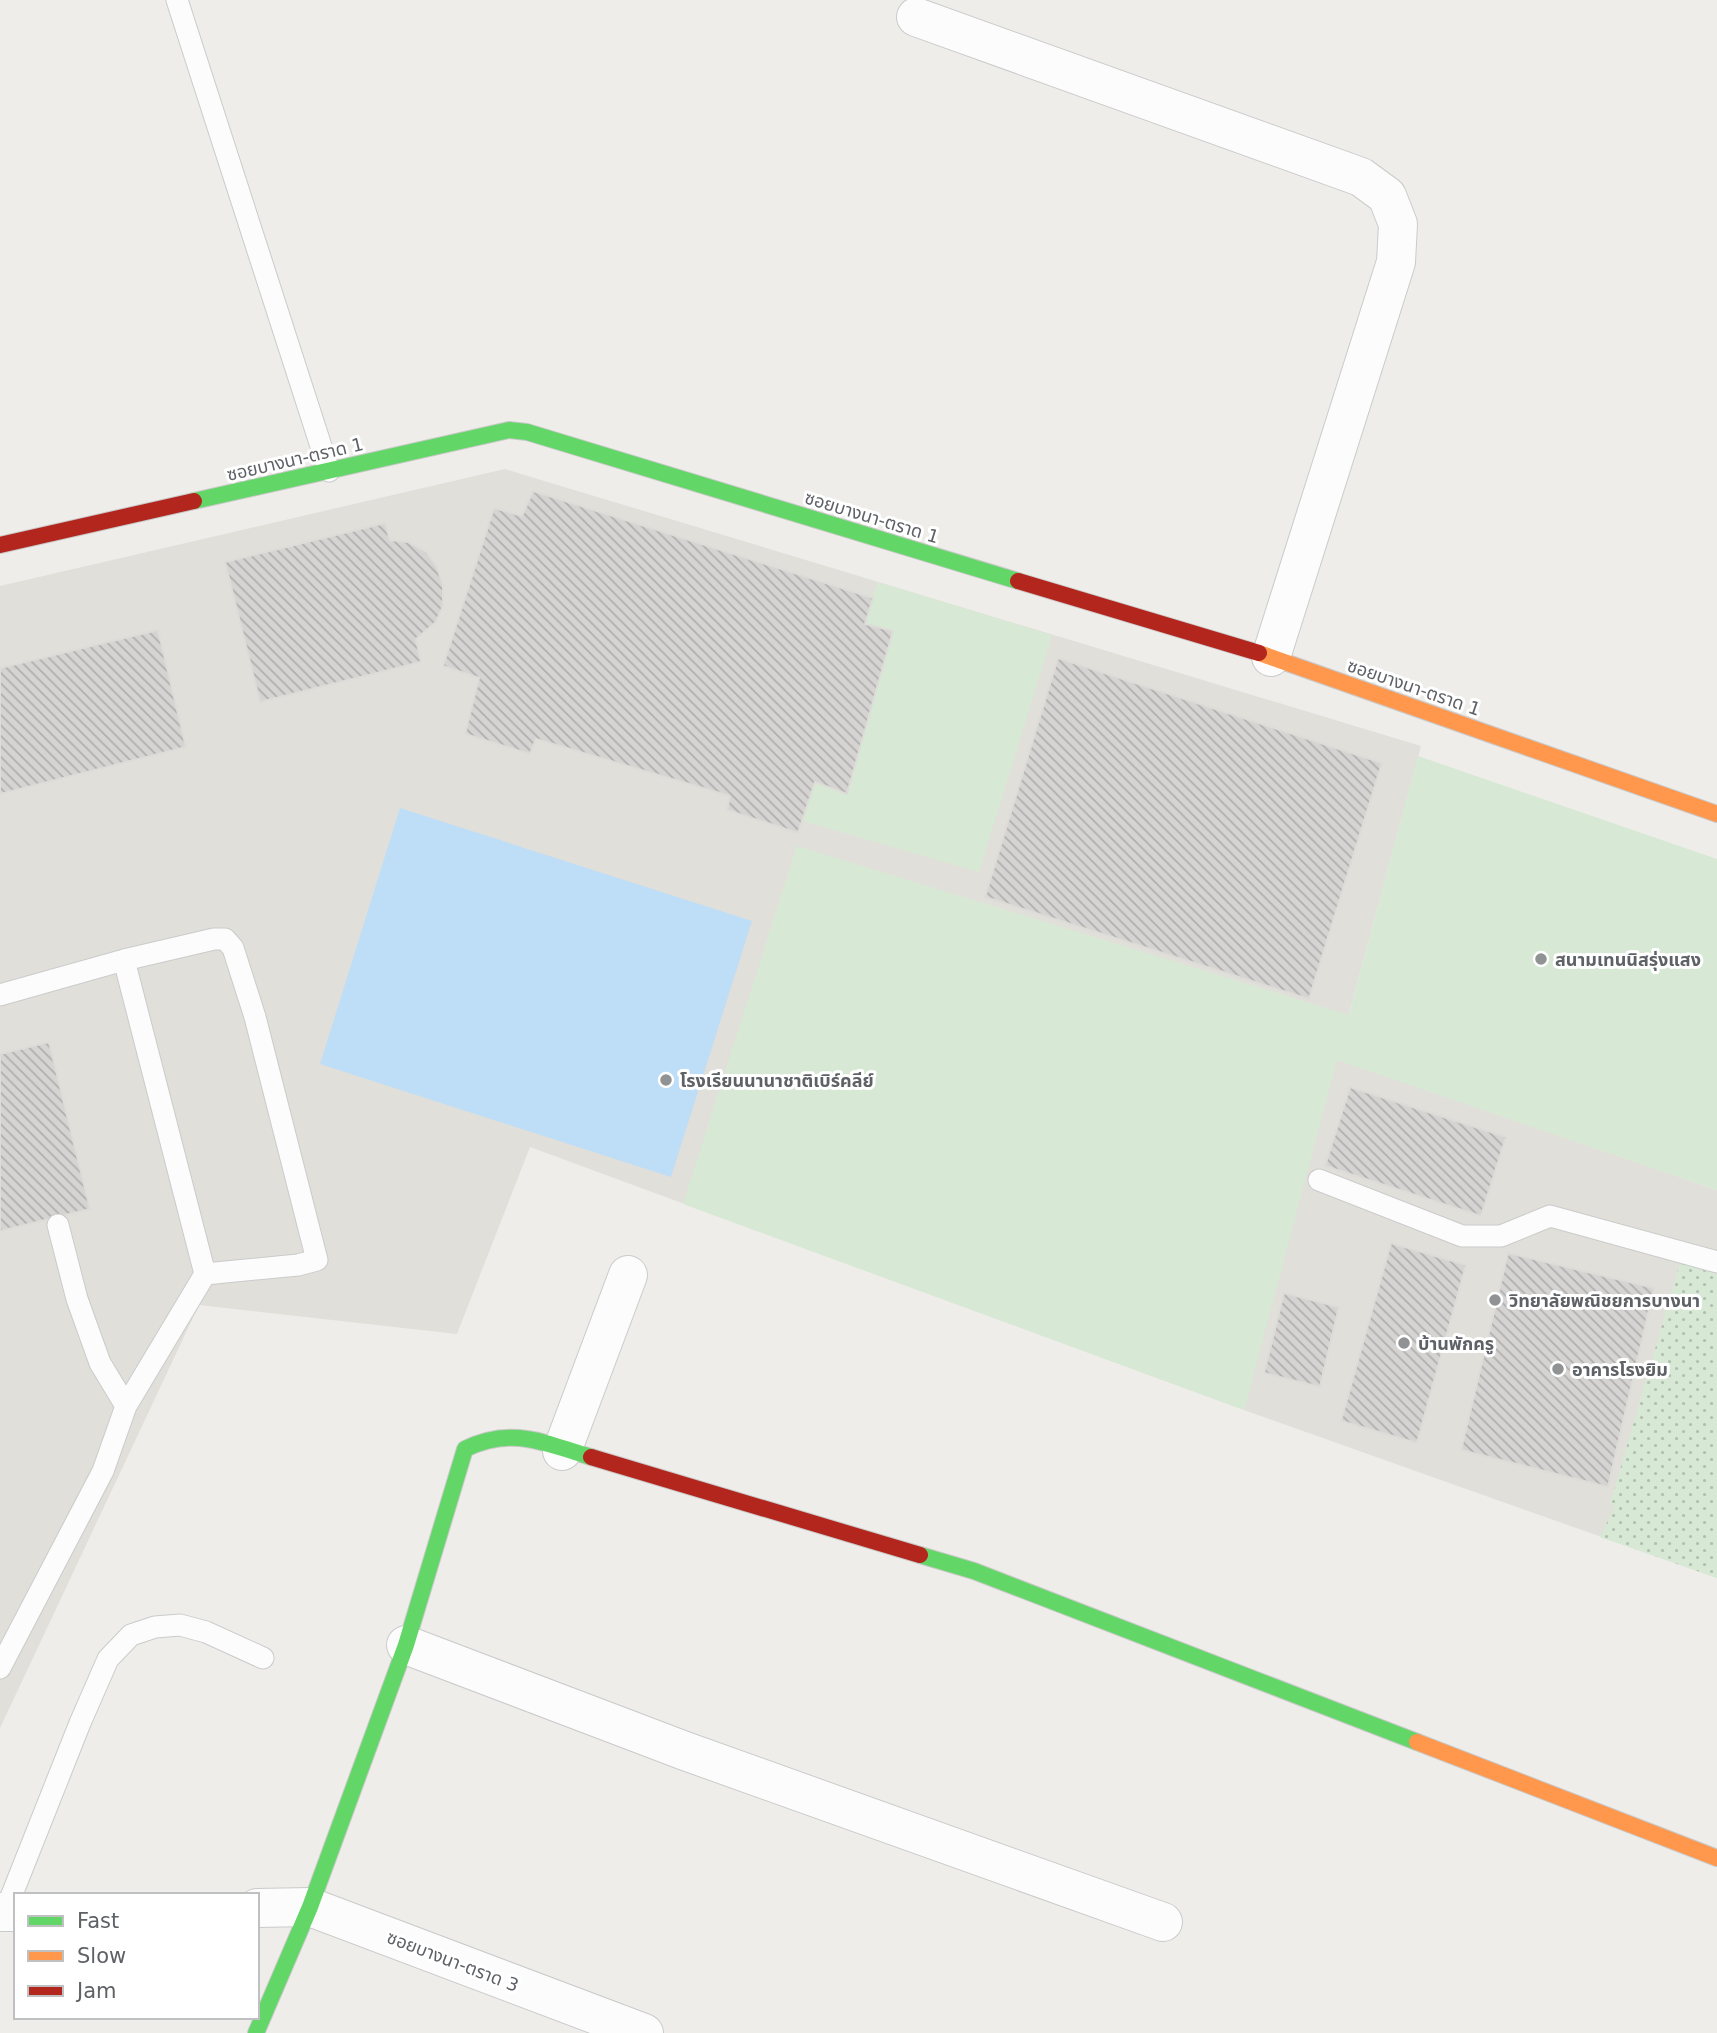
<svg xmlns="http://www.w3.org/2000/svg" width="1717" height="2033" viewBox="0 0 1717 2033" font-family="'DejaVu Sans','Noto Sans Thai',sans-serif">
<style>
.education{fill:#e1dfd9}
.grass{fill:#d7e9d5}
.park{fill:url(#park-dots)}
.water{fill:#beddf7}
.building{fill:url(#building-back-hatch);stroke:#dddcd8;stroke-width:2}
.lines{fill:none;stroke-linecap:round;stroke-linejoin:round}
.lane-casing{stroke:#cacbcb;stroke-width:23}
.street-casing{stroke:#cacbcb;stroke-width:40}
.fast-casing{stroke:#c9c9c9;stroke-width:18}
.slow-casing{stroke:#c9c9c9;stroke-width:18}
.jam-casing{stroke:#c9c9c9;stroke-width:18}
.lane{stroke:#fcfcfc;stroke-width:21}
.street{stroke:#fcfcfc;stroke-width:38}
.fast{stroke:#63d668;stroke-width:16}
.slow{stroke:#ff974d;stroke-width:16}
.jam{stroke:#b3261e;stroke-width:16}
.poi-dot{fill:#909294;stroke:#fff;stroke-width:2.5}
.labels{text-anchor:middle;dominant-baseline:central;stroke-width:6;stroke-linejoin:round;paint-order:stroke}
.street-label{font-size:18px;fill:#5e6166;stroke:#fff}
.poi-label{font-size:18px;font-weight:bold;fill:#5e6166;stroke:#fff;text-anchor:start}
</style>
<defs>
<pattern id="park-dots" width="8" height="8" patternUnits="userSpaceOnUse" patternTransform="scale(1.75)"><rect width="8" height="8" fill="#d7e9d5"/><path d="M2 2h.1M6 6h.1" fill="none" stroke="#b2c0b1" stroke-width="1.8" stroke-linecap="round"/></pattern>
<pattern id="building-back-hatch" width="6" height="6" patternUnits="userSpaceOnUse" patternTransform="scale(1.75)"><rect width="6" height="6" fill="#d5d4d2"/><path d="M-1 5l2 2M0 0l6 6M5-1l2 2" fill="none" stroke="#b0afae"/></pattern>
</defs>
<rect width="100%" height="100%" fill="#eeede9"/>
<path class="education" d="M 505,469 L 1421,746 L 1337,1059 L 1717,1190 L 1717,1578 L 1244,1410 L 530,1147 L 457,1334 L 199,1305 L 0,1728 L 0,586 Z"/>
<path class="grass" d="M 878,582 L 1052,635 L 979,872 L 793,818 Z
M 1418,756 L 1717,859 L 1717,1190 L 1337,1060 L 1244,1410 L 683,1204 L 797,846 L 1349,1015 Z"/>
<path class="park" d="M 1680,1263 L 1717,1274 L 1717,1578 L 1600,1537 L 1615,1506 L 1610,1504 Z"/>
<path class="water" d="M 400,808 L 752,921 L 671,1177 L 320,1064 Z"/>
<path class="building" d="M 533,491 L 873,598 L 865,624 L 893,631 L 847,794 L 815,782 L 798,833 L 727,810 L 730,796 L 536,739 L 530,754 L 465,734 L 479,678 L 443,666 L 494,508 L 522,516 Z
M 385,523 L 390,540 L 408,542 L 426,552 L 437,567 L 443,586 L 443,606 L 436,622 L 416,639 L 421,662 L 260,702 L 225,562 Z
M 158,630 L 186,747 L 0,794 L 0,668 Z
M 1058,658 L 1382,763 L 1309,999 L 985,897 Z
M 49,1042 L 90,1209 L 0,1231 L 0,1054 Z
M 1350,1087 L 1506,1137 L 1481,1216 L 1325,1166 Z
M 1391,1243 L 1466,1265 L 1417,1443 L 1341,1421 Z
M 1508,1253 L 1654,1288 L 1608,1487 L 1461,1450 Z
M 1284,1293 L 1339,1307 L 1320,1387 L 1264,1373 Z"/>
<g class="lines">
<defs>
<path id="lane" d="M 177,0 L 329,471
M 124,960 L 205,1274
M 0,995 L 124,960 L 214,939 L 225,939 L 233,948 L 255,1017 L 317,1260 L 298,1265 L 205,1274 L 126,1406 L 103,1471 L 0,1668
M 1319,1180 L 1462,1236 L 1501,1236 L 1550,1216 L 1717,1262
M 58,1225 L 77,1299 L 100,1363 L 126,1406
M 5,1912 L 80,1723 L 108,1659 L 131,1635 L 155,1627 L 180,1625 L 206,1632 L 263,1658"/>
<path id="street" d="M 916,17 L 1361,177 L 1387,196 L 1398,224 L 1396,262 L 1271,657
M 562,1451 L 628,1275
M 406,1645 L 685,1751 L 1163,1922
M 257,1908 L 310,1907 L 644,2033
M 0,1912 L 16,1912"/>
<path id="fast" d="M 194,501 L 509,430 L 527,432 L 1018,581
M 920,1555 L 974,1571 L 1417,1742
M 256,2033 L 310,1907 L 406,1645 L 465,1449 C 512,1426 544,1443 591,1457"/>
<path id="slow" d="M 1259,653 L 1717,814
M 1417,1742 L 1717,1858"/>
<path id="jam" d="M 0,545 L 194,501
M 1018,581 L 1259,653
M 591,1457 L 920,1555"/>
</defs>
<use href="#lane" class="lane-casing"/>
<use href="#street" class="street-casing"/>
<use href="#fast" class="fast-casing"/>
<use href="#slow" class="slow-casing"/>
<use href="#jam" class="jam-casing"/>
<use href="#lane" class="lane"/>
<use href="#street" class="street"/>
<use href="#fast" class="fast"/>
<use href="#slow" class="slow"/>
<use href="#jam" class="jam"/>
</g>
<g class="poi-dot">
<circle cx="1541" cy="959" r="7"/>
<circle cx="666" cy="1080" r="7"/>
<circle cx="1495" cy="1300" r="7"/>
<circle cx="1404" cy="1343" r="7"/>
<circle cx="1558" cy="1369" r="7"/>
</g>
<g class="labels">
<g class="street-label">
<text transform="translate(295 459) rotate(-13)">ซอยบางนา-ตราด 1</text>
<text transform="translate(872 517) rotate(17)">ซอยบางนา-ตราด 1</text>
<text transform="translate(1414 687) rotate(19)">ซอยบางนา-ตราด 1</text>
<text transform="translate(453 1961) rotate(21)">ซอยบางนา-ตราด 3</text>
</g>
<g class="poi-label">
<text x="1555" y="959">สนามเทนนิสรุ่งแสง</text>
<text x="680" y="1080">โรงเรียนนานาชาติเบิร์คลีย์</text>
<text x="1509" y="1300">วิทยาลัยพณิชยการบางนา</text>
<text x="1418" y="1343">บ้านพักครู</text>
<text x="1572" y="1369">อาคารโรงยิม</text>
</g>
</g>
<rect x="14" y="1893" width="245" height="126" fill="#ffffff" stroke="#bfc0c2" stroke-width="2"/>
<rect x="28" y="1916" width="35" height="10" fill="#63d668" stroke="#bfc0c2" stroke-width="2"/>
<text x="77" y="1928" font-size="21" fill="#5e6166">Fast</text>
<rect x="28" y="1951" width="35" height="10" fill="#ff974d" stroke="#bfc0c2" stroke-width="2"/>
<text x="77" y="1963" font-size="21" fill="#5e6166">Slow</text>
<rect x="28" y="1986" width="35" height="10" fill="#b3261e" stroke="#bfc0c2" stroke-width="2"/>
<text x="77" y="1998" font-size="21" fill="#5e6166">Jam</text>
</svg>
